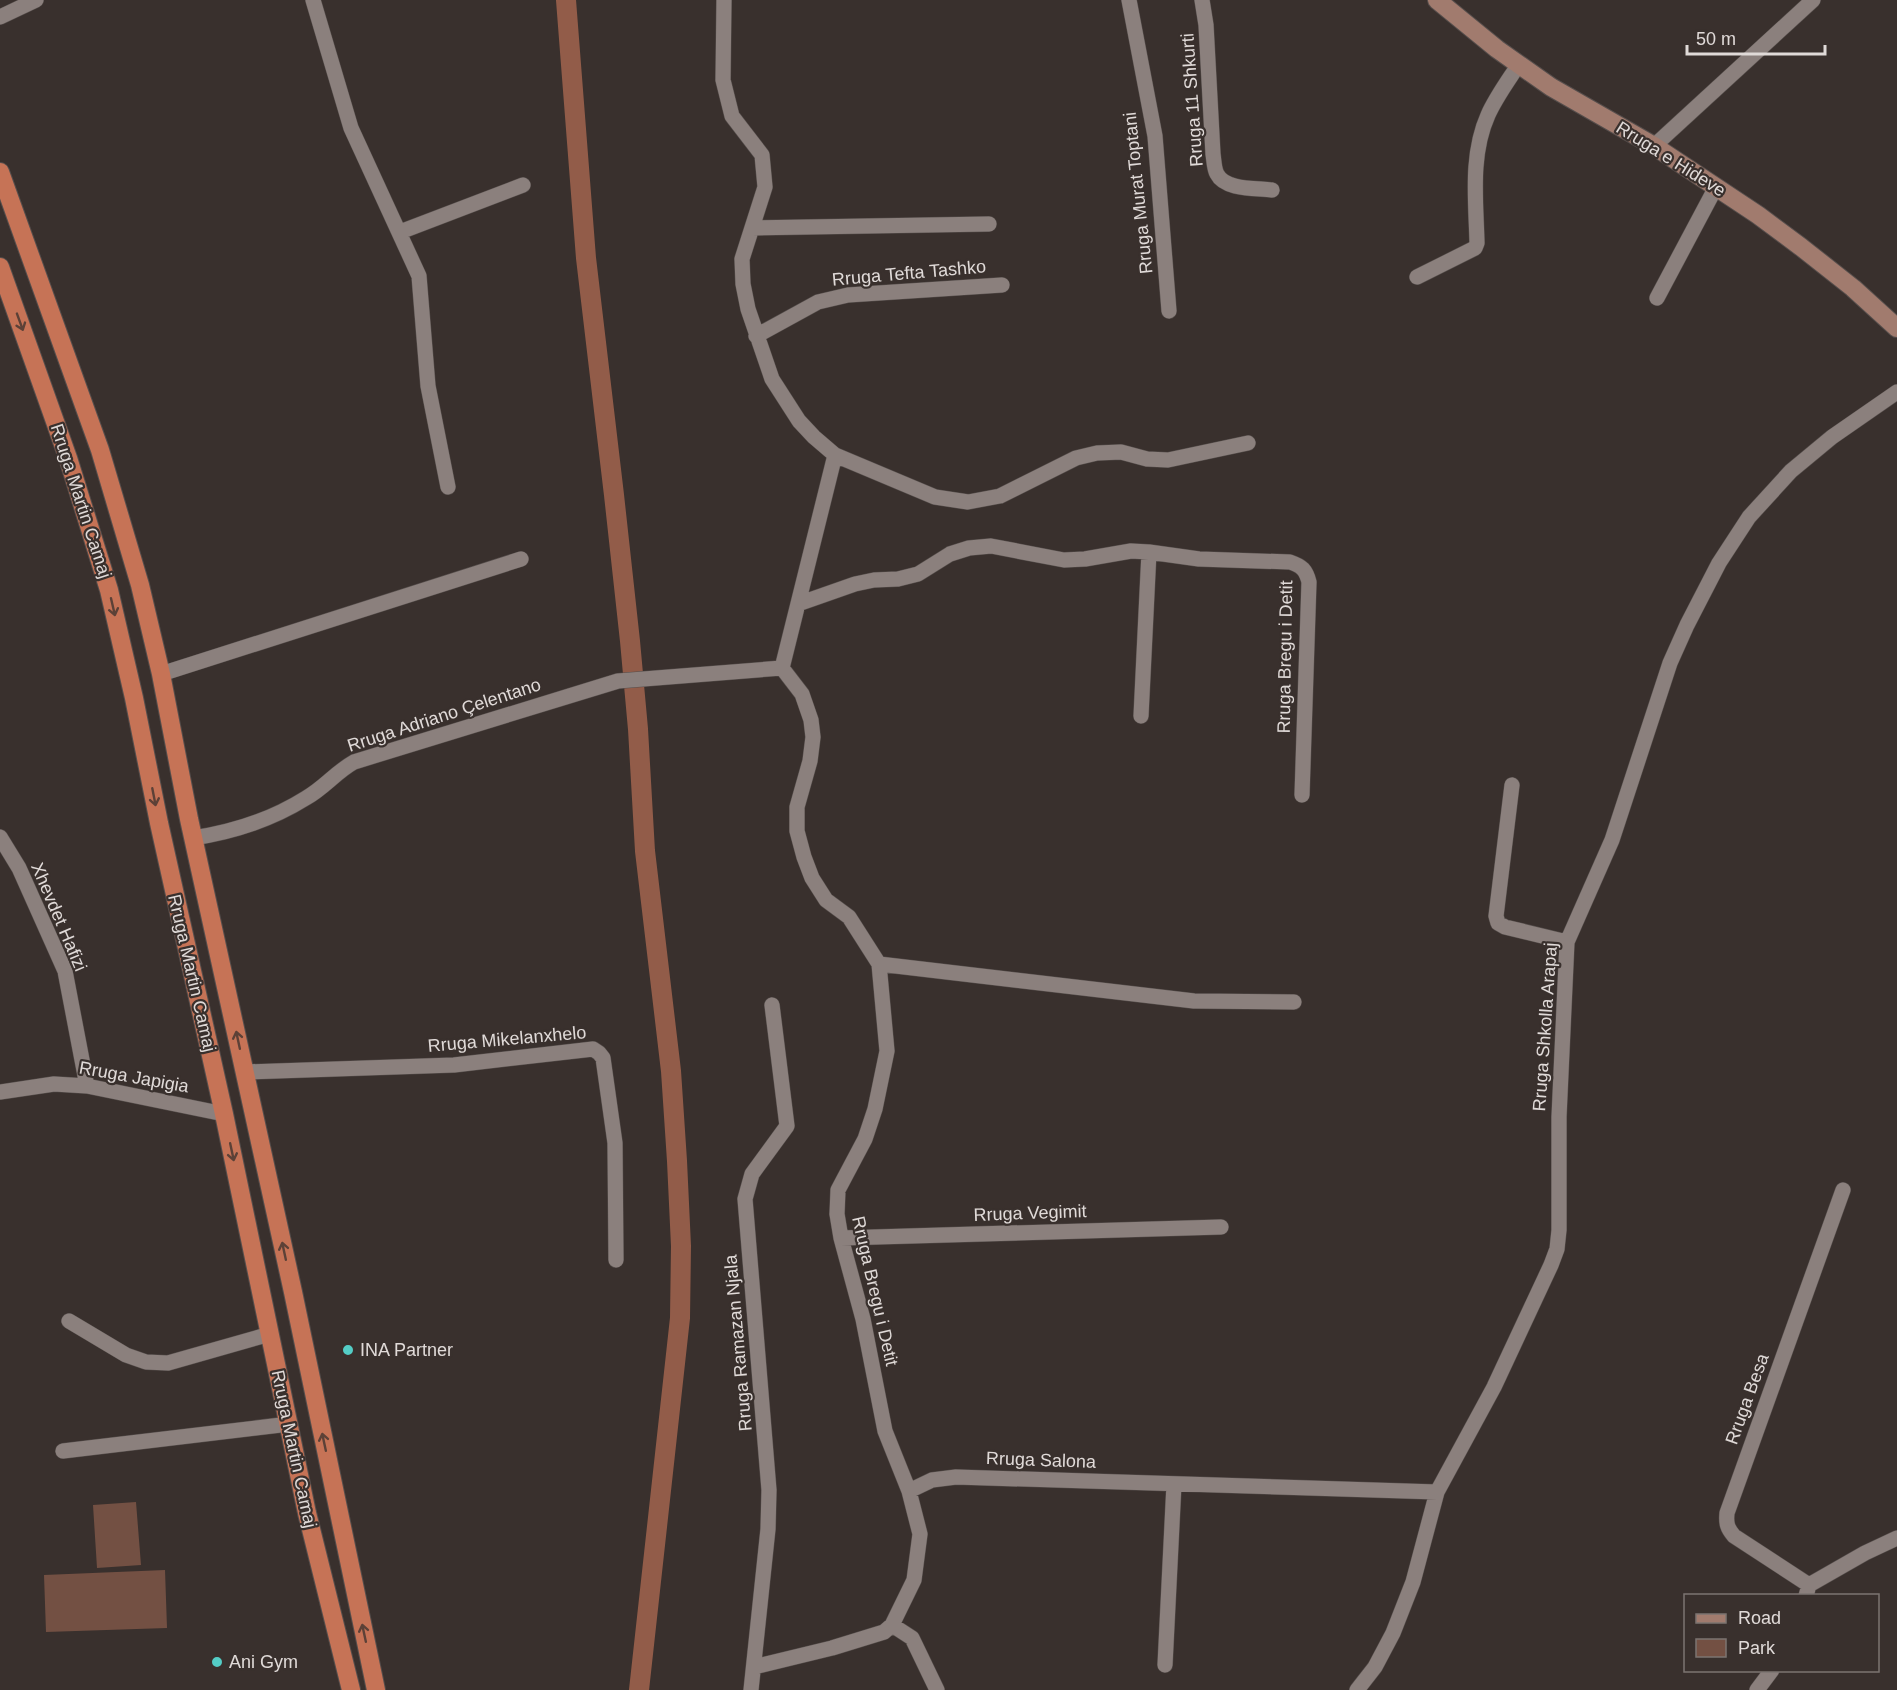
<svg xmlns="http://www.w3.org/2000/svg" width="1897" height="1690" viewBox="0 0 1897 1690" font-family="Helvetica,sans-serif">
<style>
.green{fill:#735043}
.lines{fill:none;stroke-linecap:round;stroke-linejoin:round}
.canal{stroke:#925c49;stroke-width:20}
.minor-casing{stroke:#564e4c;stroke-width:16}
.secondary-casing{stroke:#564e4c;stroke-width:20}
.trunk-casing{stroke:#564e4c;stroke-width:20}
.minor{stroke:#8b807d;stroke-width:15}
.secondary{stroke:#a17b6e;stroke-width:18}
.trunk{stroke:#c67356;stroke-width:18}
.oneway{stroke:#5c4137}
.poi-dot{fill:#54cdc6;stroke:#39302d;stroke-width:2}
.labels{text-anchor:middle;dominant-baseline:central;stroke-width:4.5;stroke-linejoin:round;paint-order:stroke}
.street-label{font-size:18px;fill:#e0dad8;stroke:#39302d}
.poi-label{font-size:18px;fill:#e0dad8;stroke:#39302d;text-anchor:start}
</style>
<rect width="100%" height="100%" fill="#39302d"/>
<path class="green" d="M 136,1502 L 141,1565 L 97,1568 L 93,1505 Z
M 165,1570 L 167,1628 L 46,1632 L 44,1575 Z"/>
<g class="lines">
<path class="canal" d="M 566,0 L 586,258 L 614,495 L 630,641 L 638,729 L 645,851 L 671,1071 L 677,1161 L 681,1246 L 680,1318 L 639,1690"/>
<defs>
<path id="minor" d="M 313,0 L 351,128 L 419,276 L 428,386 L 448,487
M 724,0 L 723,80 L 732,116 L 762,155 L 765,187 L 742,259 L 743,284 L 748,309 L 772,379 L 799,421 L 814,437 L 835,455 L 935,497 L 968,502 L 1000,496 L 1076,458 L 1097,453 L 1121,452 L 1147,459 L 1168,460 L 1248,443
M 1129,0 L 1155,136 L 1169,311
M 1202,0 L 1206,25 L 1213,154 C 1214,160 1214,169 1217,174 C 1225,190 1255,188 1272,190
M 0,17 L 36,0
M 1654,146 L 1813,0
M 752,228 L 989,224
M 400,232 L 523,185
M 1417,277 L 1475,248 L 1477,243 C 1476,201 1470,155 1488,115 C 1496,97 1508,81 1519,64
M 1657,298 L 1716,187
M 756,336 L 818,302 L 848,295 L 1002,285
M 798,604 L 855,584 L 874,580 L 898,579 L 918,574 L 950,554 L 969,548 L 991,546 L 1064,560 L 1085,559 L 1131,551 L 1149,552 L 1199,559 L 1290,562 C 1302,566 1306,570 1309,582 L 1302,795
M 782,668 L 835,455
M 161,674 L 521,559
M 1141,716 L 1149,552
M 1512,785 L 1496,916 L 1498,923 L 1505,927 L 1567,942
M 0,837 L 19,868 L 65,971 L 87,1086
M 193,838 C 233,832 271,820 306,798 C 324,788 336,772 354,762 L 618,681 L 782,668
M 879,964 L 1194,1001 L 1294,1002
M 244,1072 L 454,1065 L 593,1049 L 599,1053 L 603,1058 L 615,1143 L 616,1260
M 0,1092 L 54,1084 L 87,1086 L 224,1114
M 841,1238 L 1221,1227
M 69,1321 L 126,1355 L 146,1362 L 168,1363 L 270,1334
M 63,1451 L 289,1424
M 909,1491 L 932,1480 L 956,1477 L 1437,1492
M 1809,1585 L 1734,1536 C 1727,1528 1726,1523 1727,1513 L 1843,1190
M 1806,1596 L 1809,1585 L 1865,1553 L 1897,1538
M 892,1625 L 912,1638 L 937,1690
M 1165,1665 L 1174,1484
M 754,1667 L 832,1648 L 884,1632 L 892,1625 L 914,1580 L 920,1534 L 909,1491 L 885,1431 L 863,1319 L 841,1238 L 837,1214 L 838,1190 L 865,1139 L 875,1109 L 887,1051 L 879,964 L 849,917 L 826,900 L 812,878 L 804,857 L 797,831 L 797,807 L 810,761 L 813,737 L 811,720 L 802,694 L 782,668
M 751,1690 L 768,1529 L 769,1490 L 745,1199 L 752,1174 L 787,1126 L 772,1005
M 1357,1690 L 1375,1667 L 1393,1633 L 1413,1582 L 1437,1492 L 1494,1387 L 1551,1265 L 1557,1249 L 1559,1230 L 1559,1117 L 1567,942 L 1612,840 L 1670,663 L 1687,625 L 1719,563 L 1749,517 L 1791,471 L 1832,437 L 1897,392
M 1757,1690 L 1772,1670"/>
<path id="secondary" d="M 1437,0 L 1497,49 L 1551,87 L 1654,146 L 1758,215 L 1801,247 L 1853,288 L 1897,328"/>
<path id="trunk" d="M 0,172 L 100,450 L 140,585 L 161,674 L 189,819 L 293,1292 L 376,1690
M 0,267 L 68,458 L 109,590 L 134,698 L 159,823 L 224,1114 L 307,1513 L 351,1690"/>
</defs>
<use href="#minor" class="minor-casing"/>
<use href="#secondary" class="secondary-casing"/>
<use href="#trunk" class="trunk-casing"/>
<use href="#minor" class="minor"/>
<use href="#secondary" class="secondary"/>
<use href="#trunk" class="trunk"/>
</g>
<defs><path id="oneway-shaft" d="M-6 0H5M1.5-3L5.5 0L1.5 3" fill="none" stroke-width="1.6" stroke-linecap="round" stroke-linejoin="round" transform="scale(1.5)"/></defs>
<g class="oneway">
<use href="#oneway-shaft" transform="translate(20 322) rotate(70)"/>
<use href="#oneway-shaft" transform="translate(113 607) rotate(77)"/>
<use href="#oneway-shaft" transform="translate(154 797) rotate(79)"/>
<use href="#oneway-shaft" transform="translate(238 1040) rotate(-102)"/>
<use href="#oneway-shaft" transform="translate(232 1152) rotate(78)"/>
<use href="#oneway-shaft" transform="translate(284 1251) rotate(-102)"/>
<use href="#oneway-shaft" transform="translate(324 1442) rotate(-102)"/>
<use href="#oneway-shaft" transform="translate(364 1633) rotate(-102)"/>
</g>
<g class="poi-dot">
<circle cx="348" cy="1350" r="6"/>
<circle cx="217" cy="1662" r="6"/>
</g>
<g class="labels">
<g class="street-label">
<text transform="translate(1192 100) rotate(-94)">Rruga 11 Shkurti</text>
<text transform="translate(1671 159) rotate(32)">Rruga e Hideve</text>
<text transform="translate(1138 193) rotate(-96)">Rruga Murat Toptani</text>
<text transform="translate(909 273) rotate(-5)">Rruga Tefta Tashko</text>
<text transform="translate(81 501) rotate(72)">Rruga Martin Camaj</text>
<text transform="translate(1285 657) rotate(-89)">Rruga Bregu i Detit</text>
<text transform="translate(444 715) rotate(-18)">Rruga Adriano Çelentano</text>
<text transform="translate(59 917) rotate(67)">Xhevdet Hafizi</text>
<text transform="translate(192 973) rotate(77)">Rruga Martin Camaj</text>
<text transform="translate(1545 1027) rotate(-86)">Rruga Shkolla Arapaj</text>
<text transform="translate(507 1039) rotate(-5)">Rruga Mikelanxhelo</text>
<text transform="translate(134 1077) rotate(10)">Rruga Japigia</text>
<text transform="translate(1030 1213) rotate(-2)">Rruga Vegimit</text>
<text transform="translate(875 1291) rotate(77)">Rruga Bregu i Detit</text>
<text transform="translate(738 1343) rotate(-95)">Rruga Ramazan Njala</text>
<text transform="translate(1747 1399) rotate(-70)">Rruga Besa</text>
<text transform="translate(294 1449) rotate(78)">Rruga Martin Camaj</text>
<text transform="translate(1041 1460) rotate(2)">Rruga Salona</text>
</g>
<g class="poi-label">
<text x="360" y="1350">INA Partner</text>
<text x="229" y="1662">Ani Gym</text>
</g>
</g>
<rect x="1684" y="1594" width="195" height="78" fill="#39302d" stroke="#7c7471" stroke-width="1.5"/>
<rect x="1696" y="1614" width="30" height="9" fill="#a17b6e" stroke="#7c7471" stroke-width="1.5"/>
<text x="1738" y="1624" font-size="18" fill="#e0dad8">Road</text>
<rect x="1696" y="1639" width="30" height="18" fill="#735043" stroke="#7c7471" stroke-width="1.5"/>
<text x="1738" y="1654" font-size="18" fill="#e0dad8">Park</text>
<path d="M1687 45v9h138v-9" fill="none" stroke="#e0dad8" stroke-width="3"/>
<text x="1696" y="45" font-size="18" fill="#e0dad8" stroke="#39302d" stroke-width="4.5" paint-order="stroke">50 m</text>
</svg>
